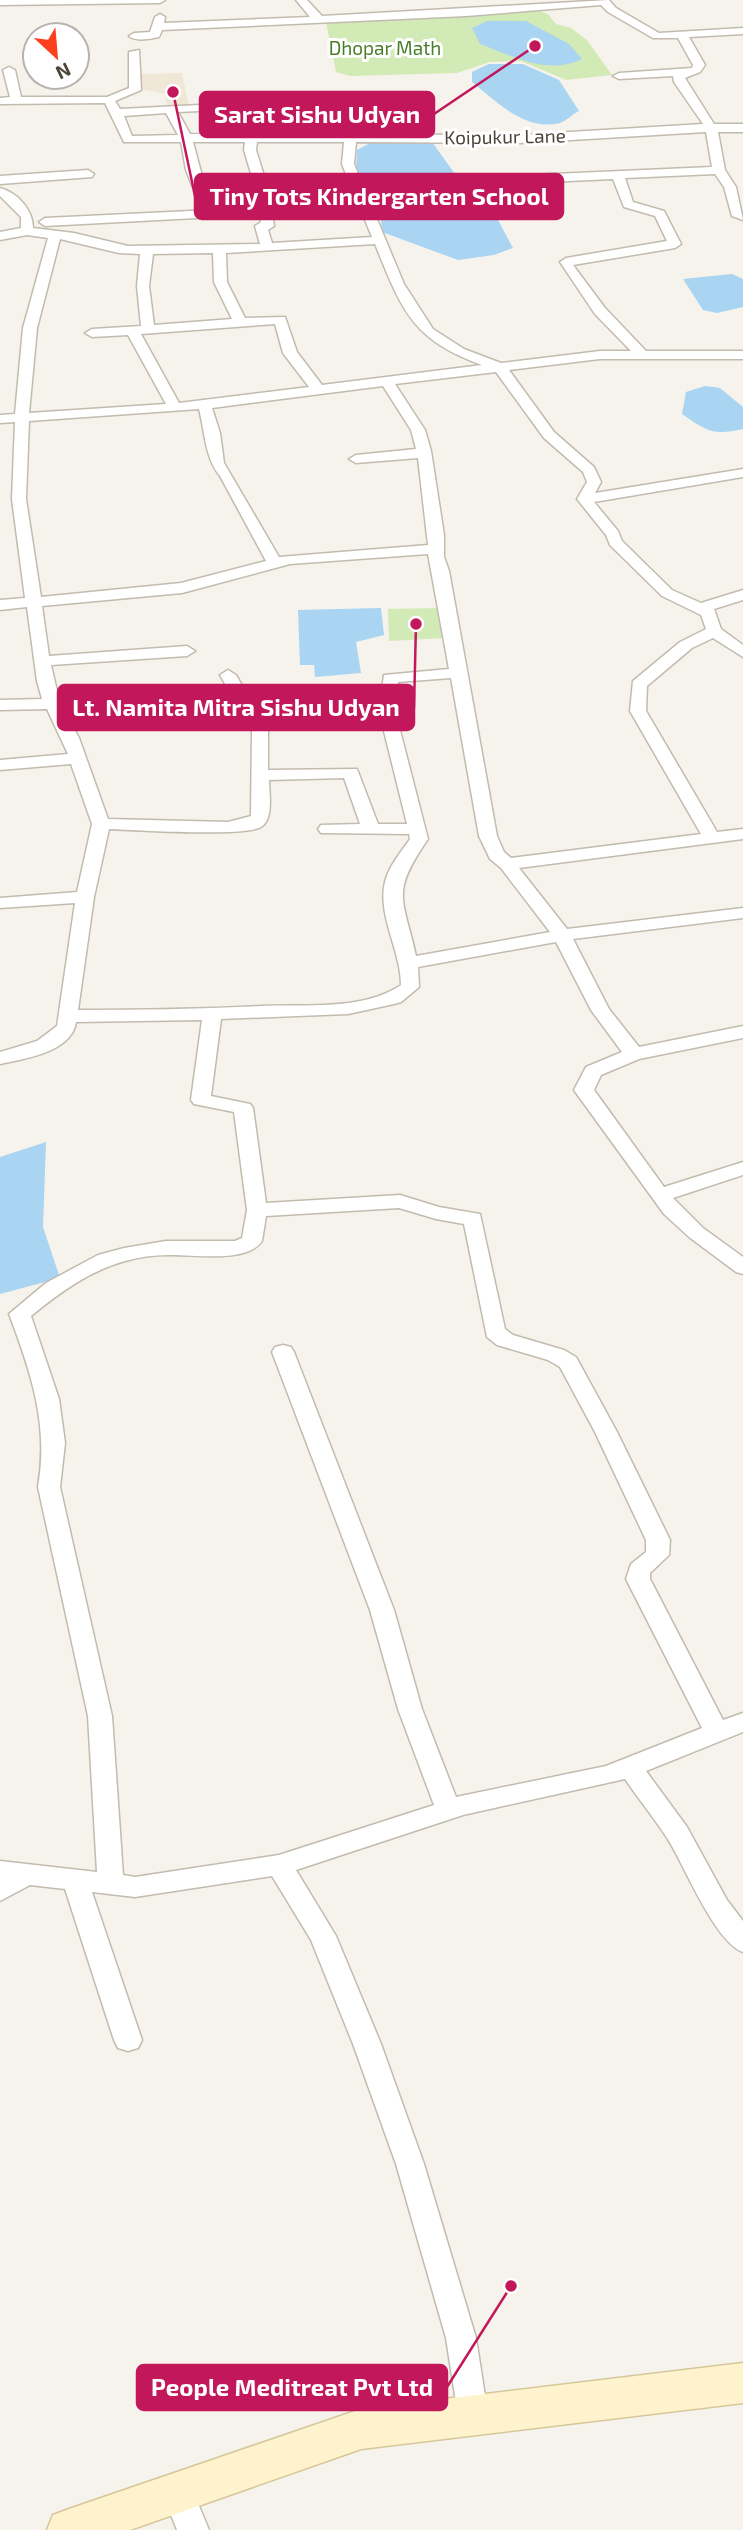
<svg xmlns="http://www.w3.org/2000/svg" width="743" height="2530" viewBox="0 0 743 2530" font-family="'Exo 2',sans-serif">
<style>
.education{fill:#efe8d6}
.green{fill:#d2eab5}
.water{fill:#a9d4f2}
.lines{fill:none;stroke-linecap:round;stroke-linejoin:round}
.minor-casing{stroke:#c2bbae;stroke-width:3}
.secondary-casing{stroke:#d6c79b;stroke-width:3}
.minor{fill:#fff;fill-rule:evenodd}
.secondary{fill:#fff3cd;fill-rule:evenodd}
.labels{text-anchor:middle;dominant-baseline:central;stroke-width:6;stroke-linejoin:round;paint-order:stroke}
.far-park-label{font-size:19px;fill:#4a7f2a;stroke:#fff}
.far-street-label{font-size:19px;fill:#4b4439;stroke:#fff}
.leader{fill:none;stroke:#c2185b;stroke-width:2.5}
.callout-dot{fill:#c2185b;stroke:#fff;stroke-width:2.5}
.callout{fill:#c2185b;stroke:#c2185b;stroke-width:2.5}
.callout-label{font-size:24px;text-anchor:middle;font-weight:bold;fill:#fff}
</style>
<rect width="100%" height="100%" fill="#f6f3ec"/>
<path class="education" d="M 182,73 L 189,106 L 167,107 L 165,94 L 141,89 L 140,74 Z"/>
<path class="green" d="M 539,11 L 548,14 L 556,24 L 571,28 L 587,40 L 612,75 L 566,80 L 521,61 L 490,62 L 457,73 L 350,76 L 336,72 L 326,22 Z
M 440,608 L 445,638 L 389,641 L 388,609 Z"/>
<path class="water" d="M 487,21 L 526,21 L 569,44 L 582,59 C 548,76 512,56 480,44 L 472,28 Z
M 489,64 L 523,64 L 559,80 L 579,111 C 573,114 566,121 560,123 C 525,132 496,101 472,82 L 472,72 Z
M 376,140 L 432,142 L 455,174 L 477,189 L 497,218 L 513,248 L 494,255 L 458,260 L 382,232 L 381,217 L 405,201 L 396,185 L 368,180 L 356,171 L 357,150 Z
M 732,274 L 743,279 L 743,307 L 717,313 L 703,310 L 683,279 Z
M 705,386 L 720,388 L 743,407 L 743,429 C 713,436 707,431 682,414 L 686,392 Z
M 381,608 L 384,635 L 356,642 L 361,673 L 315,677 L 314,665 L 300,665 L 298,610 Z
M 46,1142 L 43,1227 L 60,1278 L 0,1294 L 0,1157 Z"/>
<g class="lines">
<defs>
<path id="minor" d="M 0,0 L 165,0 L 160,3 L 0,5 Z
M 296,0 L 307,0 L 322,16 L 609,0 L 616,8 L 659,33 L 743,28 L 743,34 L 689,37 L 705,65 L 700,72 L 685,78 L 714,124 L 743,124 L 743,132 L 718,132 L 725,170 L 736,187 L 743,220 L 732,216 L 724,187 L 715,174 L 625,178 L 633,202 L 664,211 L 681,244 L 675,248 L 573,265 L 605,308 L 646,351 L 743,351 L 743,359 L 600,359 L 509,370 L 554,432 L 594,467 L 601,482 L 595,493 L 743,469 L 743,477 L 594,502 L 618,531 L 622,541 L 672,590 L 701,603 L 743,590 L 743,600 L 714,609 L 721,629 L 743,645 L 743,657 L 713,638 L 692,648 L 647,686 L 646,711 L 717,832 L 743,829 L 743,839 L 519,868 L 567,929 L 743,908 L 743,918 L 573,939 L 609,1009 L 639,1047 L 743,1026 L 743,1038 L 639,1059 L 601,1075 L 594,1090 L 664,1187 L 743,1162 L 743,1175 L 673,1198 L 703,1228 L 743,1257 L 743,1274 L 736,1272 L 689,1237 L 664,1214 L 574,1090 L 586,1067 L 622,1052 L 591,1010 L 556,942 L 418,967 L 419,987 L 401,1002 L 394,1004 L 348,1014 L 221,1019 L 211,1096 L 250,1104 L 253,1108 L 266,1203 L 400,1195 L 439,1207 L 480,1214 L 505,1329 L 513,1335 L 564,1350 L 576,1357 L 617,1432 L 670,1540 L 669,1555 L 650,1573 L 650,1579 L 723,1720 L 743,1713 L 743,1732 L 646,1771 L 687,1827 L 727,1900 L 743,1921 L 743,1952 C 715,1942 685,1867 669,1841 C 656,1820 639,1800 625,1779 L 463,1815 L 296,1870 L 336,1936 L 381,2044 L 424,2164 L 476,2338 L 488,2415 L 484,2425 L 473,2429 L 462,2425 L 458,2415 L 446,2338 L 396,2164 L 353,2044 L 311,1940 L 272,1876 L 135,1897 L 92,1892 L 142,2040 L 138,2048 L 128,2051 L 118,2048 L 114,2040 L 65,1889 L 30,1885 L 0,1901 L 0,1861 L 97,1872 L 88,1716 L 38,1487 C 49,1425 31,1372 9,1314 L 46,1283 L 98,1255 L 124,1248 L 166,1241 L 235,1241 L 242,1238 L 247,1210 L 234,1112 L 194,1104 L 191,1100 L 202,1020 L 76,1022 C 72,1052 24,1059 0,1064 L 0,1052 L 37,1041 L 57,1026 L 75,903 L 0,908 L 0,898 L 77,892 L 92,824 L 71,764 L 0,770 L 0,760 L 68,754 L 47,709 L 0,710 L 0,700 L 42,699 L 37,681 L 27,607 L 0,610 L 0,600 L 25,598 L 12,499 L 15,422 L 0,423 L 0,415 L 15,414 L 23,328 L 48,238 L 27,235 L 0,240 L 0,232 L 21,228 L 21,217 L 0,196 L 0,188 C 18,193 33,210 33,228 L 74,233 L 128,246 L 260,244 L 255,226 L 261,222 L 257,197 L 197,198 L 186,170 L 181,142 L 124,142 L 105,103 L 0,104 L 0,98 L 10,97 L 3,70 L 9,67 L 15,70 L 21,97 L 107,97 L 129,88 L 129,52 L 139,50 L 141,90 L 115,101 L 120,109 L 239,103 L 245,106 L 239,109 L 178,112 L 190,134 L 520,135 L 703,124 L 674,82 L 673,76 L 619,79 L 613,76 L 619,73 L 692,68 L 693,65 L 678,38 L 653,38 L 608,12 L 601,5 L 466,16 L 162,30 L 159,37 C 150,39 135,42 129,36 L 134,33 L 150,32 L 155,17 L 160,14 L 165,17 L 164,23 L 310,17 ZM 166,113 L 178,135 L 132,136 L 124,116 ZM 706,132 L 712,167 L 483,177 L 477,181 L 483,185 L 613,179 L 624,207 L 655,216 L 667,241 L 566,258 L 560,262 L 595,314 L 631,351 L 600,351 L 501,363 L 464,349 L 433,329 L 404,284 L 354,164 L 356,142 L 520,143 ZM 193,142 L 245,142 L 244,150 L 256,190 L 206,191 ZM 257,142 L 344,142 L 342,164 L 351,187 L 268,189 L 256,150 ZM 354,194 L 358,203 L 271,206 L 270,196 ZM 361,210 L 372,237 L 272,243 L 268,230 L 274,226 L 272,213 ZM 60,239 L 119,253 L 140,254 L 137,286 L 141,326 L 92,329 L 85,333 L 92,337 L 128,335 L 166,404 L 29,413 L 37,328 ZM 375,244 C 402,310 411,339 482,365 L 322,385 L 297,352 L 285,317 L 245,318 L 227,282 L 226,253 ZM 213,253 L 214,282 L 232,319 L 154,325 L 149,286 L 153,254 ZM 275,324 L 283,353 L 309,387 L 179,403 L 141,334 ZM 496,372 L 544,438 L 583,472 L 587,482 L 577,499 L 606,535 L 610,545 L 662,596 L 701,615 L 706,629 L 680,642 L 633,681 L 630,711 L 701,834 L 511,858 L 504,852 L 497,836 L 449,571 L 444,557 L 444,535 L 431,451 L 425,430 L 395,384 ZM 383,386 L 411,430 L 416,449 L 356,455 L 349,459 L 356,463 L 418,458 L 428,545 L 279,557 L 224,463 L 220,433 L 212,408 ZM 199,409 C 205,432 205,458 220,476 L 266,561 L 181,583 L 41,597 L 26,499 L 29,421 ZM 428,554 L 449,669 L 384,675 L 379,711 L 407,824 L 378,824 L 357,769 L 268,770 L 268,731 L 236,675 L 228,670 L 220,675 L 252,731 L 251,816 L 228,822 L 108,819 L 79,738 L 60,704 L 51,665 L 187,656 L 195,651 L 187,646 L 49,656 L 42,606 L 182,593 L 290,564 ZM 451,678 L 479,836 L 490,859 L 501,868 L 550,932 L 416,956 C 403,897 390,894 428,839 L 395,711 L 398,682 ZM 344,778 L 360,824 L 321,825 L 318,829 L 321,833 L 409,834 L 410,839 C 401,852 389,866 385,882 C 377,915 401,951 401,985 C 363,1011 304,1004 260,1006 C 199,1009 139,1010 78,1010 L 94,897 L 109,829 C 134,830 244,837 261,827 C 274,819 269,793 269,780 ZM 399,1208 L 436,1219 L 464,1224 L 487,1337 L 497,1345 L 548,1360 L 560,1367 L 595,1432 L 646,1540 L 646,1552 L 631,1564 L 626,1579 L 702,1728 L 606,1766 L 456,1797 L 422,1709 L 394,1610 L 294,1352 L 291,1347 L 283,1345 L 275,1347 L 272,1352 L 370,1610 L 398,1709 L 434,1805 L 279,1855 L 135,1877 L 123,1875 L 112,1716 L 60,1487 L 65,1443 L 59,1399 L 31,1316 C 59,1293 89,1271 125,1261 C 139,1257 154,1255 168,1255 C 192,1254 247,1264 262,1241 L 266,1216 Z
M 88,170 L 94,174 L 92,177 L 0,184 L 0,176 Z
M 211,210 L 217,214 L 215,217 L 45,226 L 39,222 L 45,218 Z
M 178,2477 L 189,2482 L 209,2530 L 177,2530 L 162,2492 L 167,2482 Z"/>
<path id="secondary" d="M 743,2363 L 743,2403 L 361,2449 L 130,2530 L 47,2530 L 53,2515 L 69,2509 L 361,2409 Z"/>
</defs>
<use href="#minor" class="minor-casing"/>
<use href="#secondary" class="secondary-casing"/>
<use href="#minor" class="minor"/>
<use href="#secondary" class="secondary"/>
</g>
<g class="labels">
<g class="far-park-label">
<text x="385" y="47">Dhopar Math</text>
</g>
<g class="far-street-label">
<text transform="translate(505 136) rotate(-1)">Koipukur Lane</text>
</g>
</g>
<path class="leader" d="M535 46L434 114M173 92L195 196M416 624L414 708M511 2286L447 2387"/>
<g class="callout-dot">
<circle cx="535" cy="46" r="7"/>
<circle cx="173" cy="92" r="7"/>
<circle cx="416" cy="624" r="7"/>
<circle cx="511" cy="2286" r="7"/>
</g>
<g class="callout">
<rect x="200" y="92" width="234" height="45" rx="7"/>
<rect x="195" y="174" width="368" height="45" rx="7"/>
<rect x="58" y="685" width="356" height="45" rx="7"/>
<rect x="137" y="2365" width="310" height="45" rx="7"/>
</g>
<g class="callout-label">
<text x="317" y="123">Sarat Sishu Udyan</text>
<text x="379" y="205">Tiny Tots Kindergarten School</text>
<text x="236" y="716">Lt. Namita Mitra Sishu Udyan</text>
<text x="292" y="2396">People Meditreat Pvt Ltd</text>
</g>
<g transform="translate(56 56) rotate(154)"><circle r="33" fill="#ffffff" stroke="#b7b4b0" stroke-width="2"/>
<path d="M0-5L12 26L0 18L-12 26Z" fill="#fc3f1d"/>
<text y="-10" font-size="19" font-weight="bold" text-anchor="middle" fill="#4b4439">N</text>
</g>
</svg>
